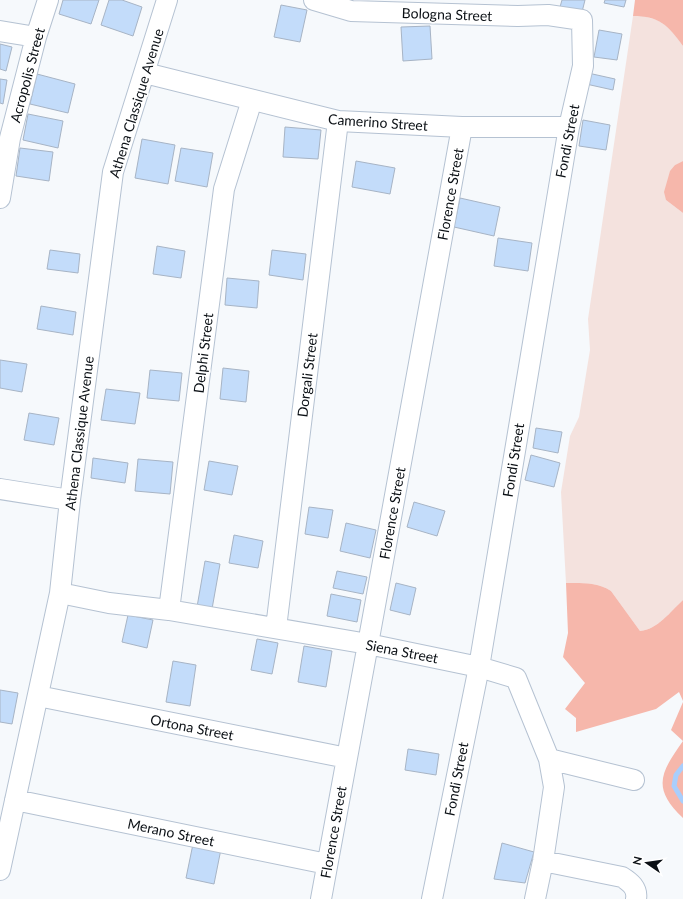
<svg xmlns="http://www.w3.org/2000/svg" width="683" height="899" viewBox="0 0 683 899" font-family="Lato,sans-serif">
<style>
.green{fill:#f4e2de}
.forest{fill:#f6b7ab}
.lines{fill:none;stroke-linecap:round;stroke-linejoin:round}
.stream{stroke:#a9cefc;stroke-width:5}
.building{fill:#c3dcfa;stroke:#a7b4c5}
.minor-casing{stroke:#b5c2d2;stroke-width:22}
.minor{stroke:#fff;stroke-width:20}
.labels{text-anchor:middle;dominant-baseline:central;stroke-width:3.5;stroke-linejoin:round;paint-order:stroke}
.street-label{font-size:14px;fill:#0b1015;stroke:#fff}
</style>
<rect width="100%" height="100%" fill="#f6f9fc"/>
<path class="green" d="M 633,16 L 643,16 L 657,20 L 670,28 L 683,46 L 683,161 L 675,165 L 666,200 L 683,213 L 683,600 C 671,611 657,630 640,631 L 611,591 C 598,582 581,583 566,583 L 561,492 L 570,436 L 579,417 L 590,350 L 588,319 Z"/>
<path class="forest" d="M 635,0 L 683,0 L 683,46 C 668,25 659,16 633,16 Z
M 683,161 L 683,213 L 666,200 L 664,192 L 670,171 L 675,165 Z
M 566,583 C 581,583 598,582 611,591 L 640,631 C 657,630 671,611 683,600 L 683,701 L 679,692 L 656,709 L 576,732 L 576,718 L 565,709 L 585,683 L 563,657 L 568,633 Z
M 683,702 L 683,818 C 651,788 661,772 683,741 L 671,730 Z"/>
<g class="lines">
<path class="stream" d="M 683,766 L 676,775 L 674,786 L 683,801"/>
</g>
<path class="building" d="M 63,0 L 99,0 L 91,24 L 59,14 Z
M 109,0 L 122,0 L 142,7 L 133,36 L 101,25 Z
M 562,0 L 585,0 L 582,12 L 560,7 Z
M 605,0 L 626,0 L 624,7 L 604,3 Z
M 281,5 L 307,10 L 300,42 L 274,37 Z
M 430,26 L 432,59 L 403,61 L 401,27 Z
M 599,30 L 622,34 L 617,60 L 594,57 Z
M 0,44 L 12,47 L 6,71 L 0,69 Z
M 588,73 L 615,79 L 613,90 L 586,84 Z
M 37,74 L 75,84 L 68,113 L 30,104 Z
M 0,79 L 7,80 L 3,104 L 0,103 Z
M 28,114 L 63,121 L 58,148 L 23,140 Z
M 583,120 L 610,125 L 606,150 L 579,146 Z
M 285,127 L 321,130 L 318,159 L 283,157 Z
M 142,139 L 175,145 L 168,184 L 135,178 Z
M 20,148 L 53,152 L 49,181 L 16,176 Z
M 181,148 L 213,153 L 207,187 L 175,181 Z
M 356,161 L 395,168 L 390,194 L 352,187 Z
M 460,198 L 500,207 L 494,236 L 454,227 Z
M 498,238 L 532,243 L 528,271 L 494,266 Z
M 157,246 L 185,251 L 181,278 L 153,274 Z
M 50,250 L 80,254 L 78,273 L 47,269 Z
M 272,250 L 306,254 L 303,280 L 269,275 Z
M 227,278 L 259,281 L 257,308 L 225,305 Z
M 41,306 L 76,312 L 73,335 L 37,329 Z
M 0,360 L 27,364 L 22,392 L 0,388 Z
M 223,368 L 249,371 L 246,402 L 220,399 Z
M 150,370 L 182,373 L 179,401 L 147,398 Z
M 106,389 L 140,393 L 135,424 L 101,420 Z
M 29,413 L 59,418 L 54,445 L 24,440 Z
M 536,428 L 562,432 L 558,453 L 533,448 Z
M 531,455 L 560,463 L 554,487 L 525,480 Z
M 93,458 L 128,463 L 125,483 L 91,478 Z
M 138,459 L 173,462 L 170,494 L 135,491 Z
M 209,461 L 238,466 L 232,495 L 204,490 Z
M 414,502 L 445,511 L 437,536 L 407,527 Z
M 309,507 L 333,510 L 328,538 L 305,534 Z
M 346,523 L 376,530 L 370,558 L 340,551 Z
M 234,535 L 263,541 L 258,568 L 229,563 Z
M 205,561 L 220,564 L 212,609 L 197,607 Z
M 337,571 L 367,577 L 363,594 L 333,588 Z
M 396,583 L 416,588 L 410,615 L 390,610 Z
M 331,594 L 361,600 L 357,622 L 327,616 Z
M 128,615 L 153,620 L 147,648 L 122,642 Z
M 257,639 L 278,643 L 272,674 L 251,670 Z
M 304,646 L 332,651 L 326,687 L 298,682 Z
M 173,661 L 196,665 L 190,706 L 166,702 Z
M 0,690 L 18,693 L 12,724 L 0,722 Z
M 408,749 L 439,754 L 436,775 L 405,770 Z
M 502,843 L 534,852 L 525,883 L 494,879 Z
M 193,844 L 221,849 L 214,884 L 186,878 Z"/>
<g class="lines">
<defs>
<path id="minor" d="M 314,0 L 351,11 L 518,16 L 548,15 L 582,20 L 583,66 L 569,127 L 479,667 L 432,899
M 0,31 L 36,37
M 145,73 L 338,121 L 462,127 L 569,127
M 0,198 L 10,138 L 36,37 L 48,0
M 0,489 L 70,500
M 60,593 L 109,603 L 169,610 L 368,644 L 479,667 L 516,678 L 549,759 L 554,787 L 543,861 L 535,899
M 169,610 L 224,189 L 252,100
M 276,628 L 338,121
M 38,696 L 347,758
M 549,759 L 634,780
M 15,800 L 327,864
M 543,861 L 622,877 C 630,882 638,888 636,899
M 0,870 L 60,593 L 70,500 L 113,172 L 167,0
M 321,899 L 368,644 L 462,127"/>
</defs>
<use href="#minor" class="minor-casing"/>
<use href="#minor" class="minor"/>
</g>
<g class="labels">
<g class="street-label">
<text transform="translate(447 14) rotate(2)">Bologna Street</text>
<text transform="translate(27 75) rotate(-75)">Acropolis Street</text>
<text transform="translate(136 103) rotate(-73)">Athena Classique Avenue</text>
<text transform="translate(378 122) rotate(4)">Camerino Street</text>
<text transform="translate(567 141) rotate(-79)">Fondi Street</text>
<text transform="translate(450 194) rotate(-80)">Florence Street</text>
<text transform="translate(203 353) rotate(-83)">Delphi Street</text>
<text transform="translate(307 375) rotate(-83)">Dorgali Street</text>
<text transform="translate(79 433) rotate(-83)">Athena Classique Avenue</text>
<text transform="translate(513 460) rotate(-81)">Fondi Street</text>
<text transform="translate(392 513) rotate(-80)">Florence Street</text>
<text transform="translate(402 651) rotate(11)">Siena Street</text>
<text transform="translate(192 727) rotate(11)">Ortona Street</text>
<text transform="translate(456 779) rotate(-79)">Fondi Street</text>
<text transform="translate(171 832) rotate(12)">Merano Street</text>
<text transform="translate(333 832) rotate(-80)">Florence Street</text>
</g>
</g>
<g transform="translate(647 863) rotate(283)" stroke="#ffffff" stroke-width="3" paint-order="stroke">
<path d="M0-3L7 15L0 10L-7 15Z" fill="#0b1015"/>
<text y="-6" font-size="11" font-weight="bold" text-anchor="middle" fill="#0b1015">N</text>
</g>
</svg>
